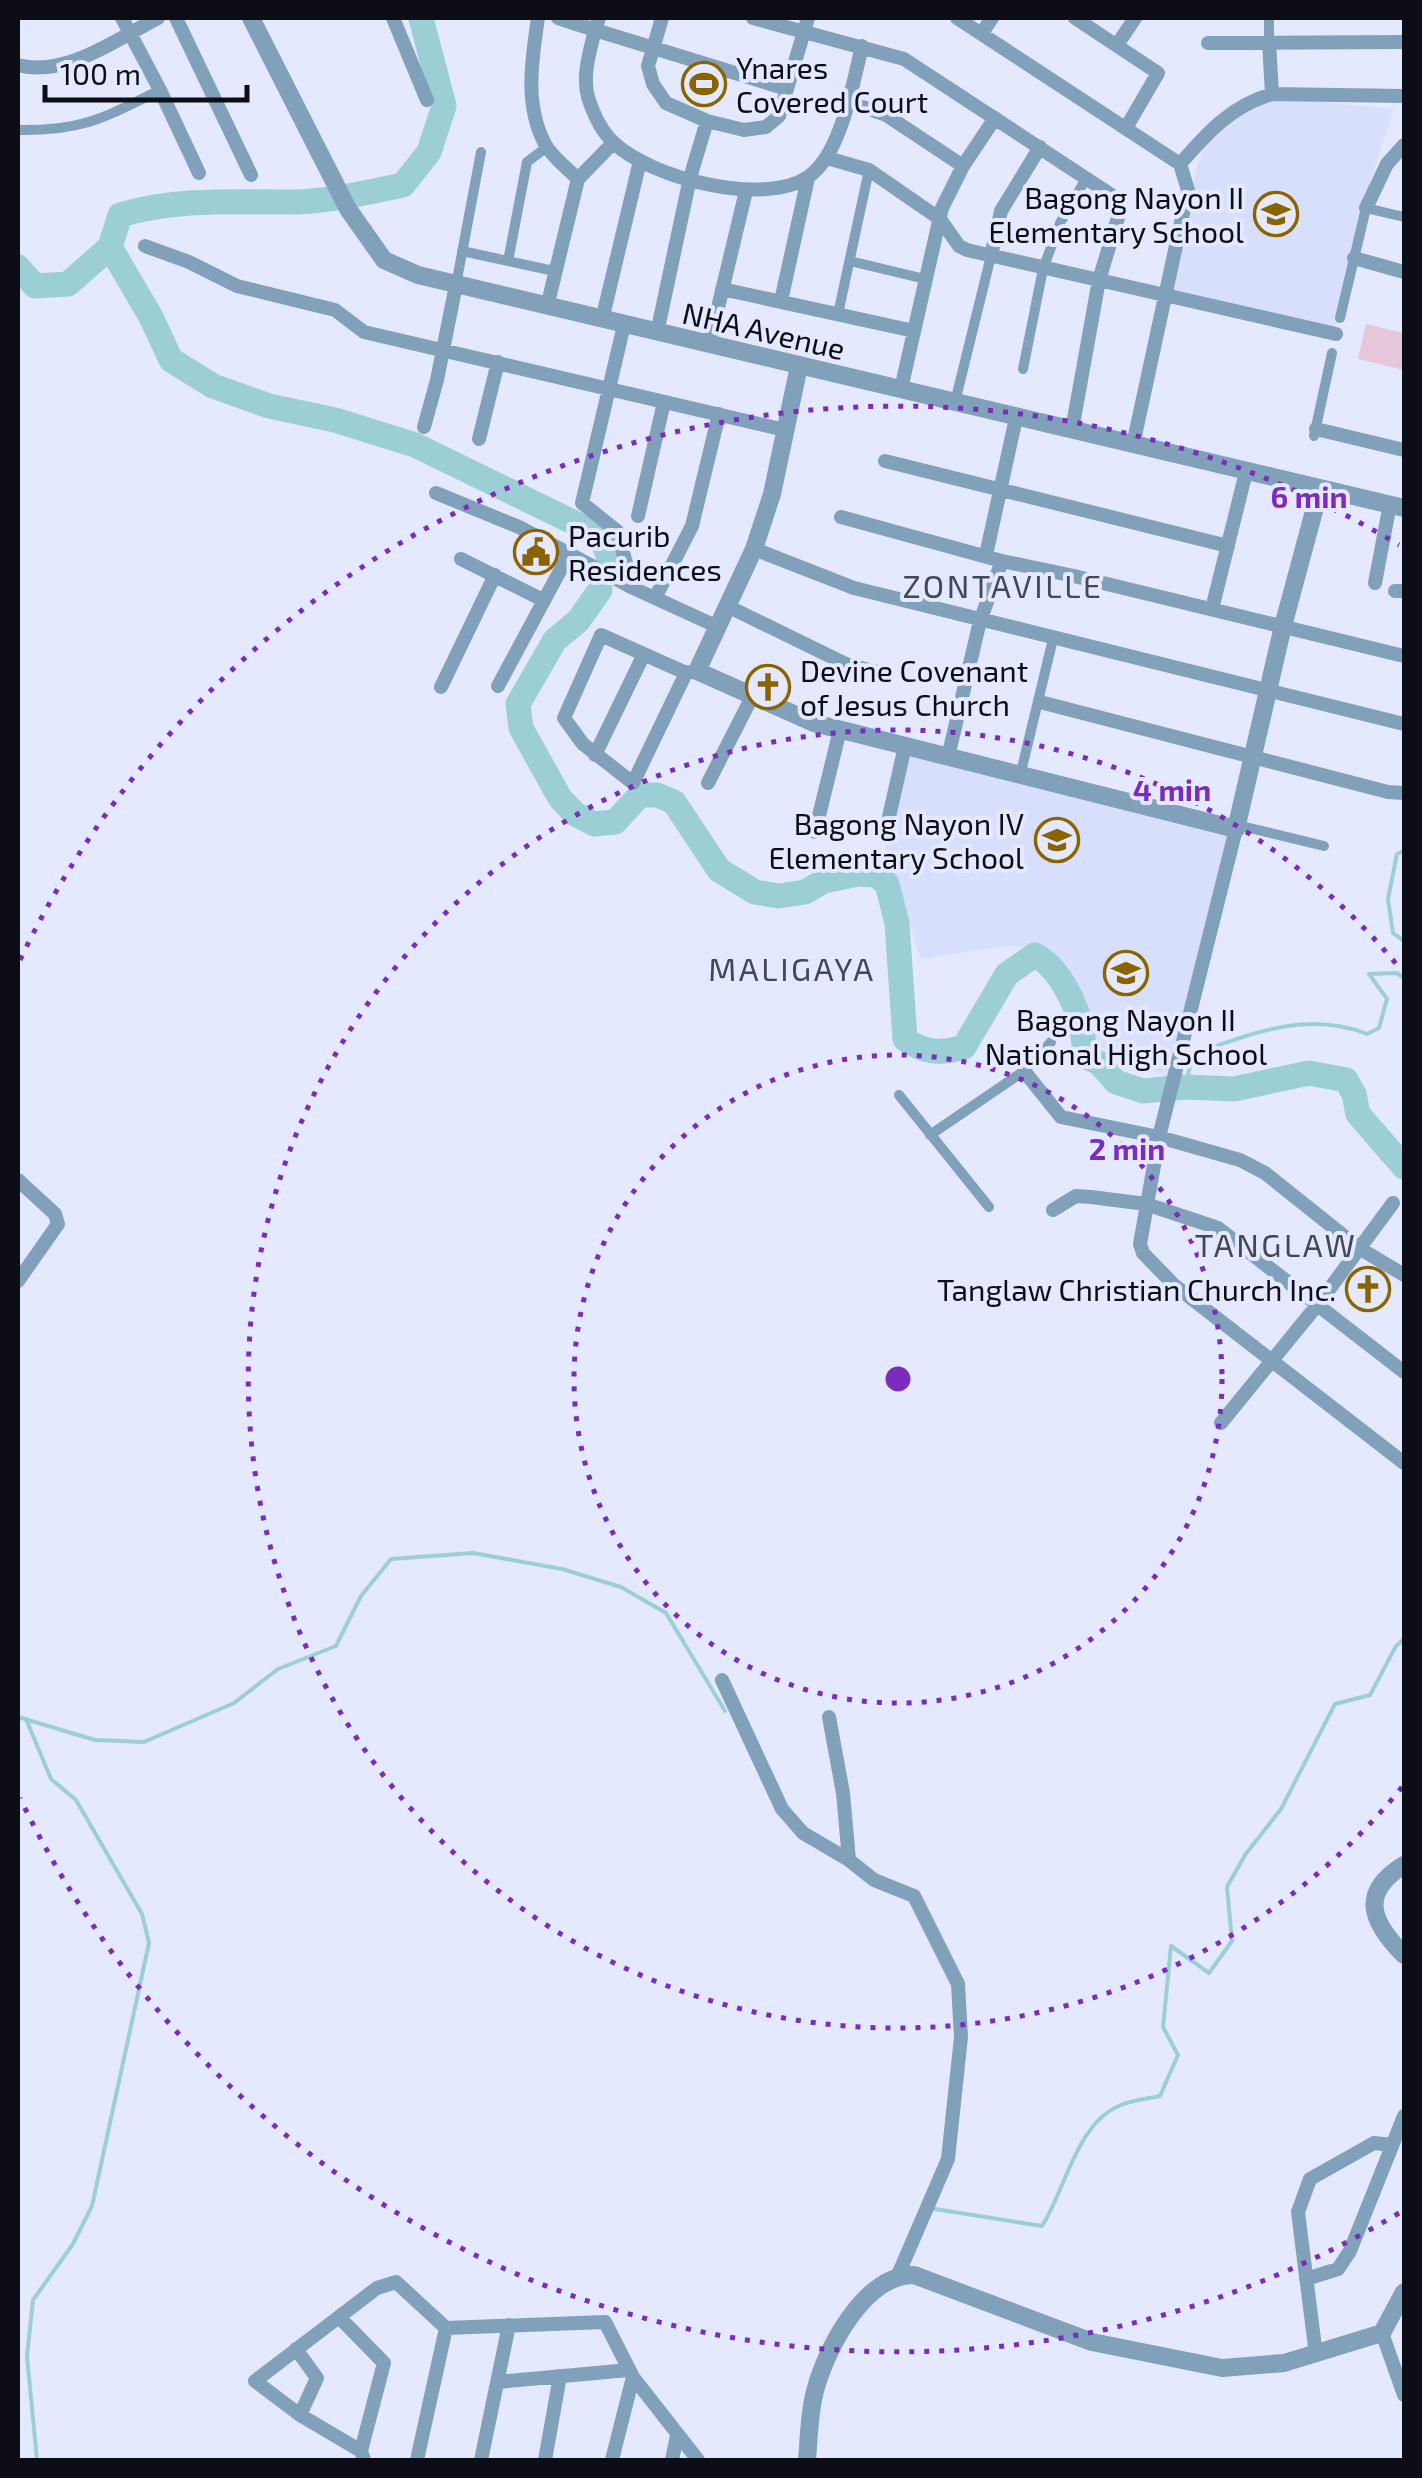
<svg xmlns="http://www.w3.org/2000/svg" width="1422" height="2478" viewBox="0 0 1422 2478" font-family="'Exo 2',sans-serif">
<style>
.built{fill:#d8dffc}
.park{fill:#e6c7d9}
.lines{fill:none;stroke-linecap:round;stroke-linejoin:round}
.stream{stroke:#9cced5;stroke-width:4}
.river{stroke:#9cced5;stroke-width:25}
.pedestrian{stroke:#80a1b9;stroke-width:10}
.minor{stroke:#80a1b9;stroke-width:14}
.tertiary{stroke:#80a1b9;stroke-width:18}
.ring{fill:none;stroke:#7b2cbf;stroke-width:5;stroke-dasharray:5 10}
.labels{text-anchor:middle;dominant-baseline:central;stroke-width:8;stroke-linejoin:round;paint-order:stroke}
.poi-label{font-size:30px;fill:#0d0e15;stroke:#e4e9ff;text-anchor:start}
.street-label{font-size:30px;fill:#0d0e15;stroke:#e4e9ff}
.neighbourhood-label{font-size:32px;letter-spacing:2.5px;fill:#434859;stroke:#e4e9ff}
.centre{fill:#7b2cbf;stroke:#e4e9ff;stroke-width:5}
.ring-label{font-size:30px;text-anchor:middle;font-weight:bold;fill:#7b2cbf;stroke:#e4e9ff;stroke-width:8;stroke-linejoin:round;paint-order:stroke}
</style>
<rect width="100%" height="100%" fill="#e4e9ff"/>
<path class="built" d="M 1269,97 L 1394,109 L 1367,191 L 1335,331 L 1171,293 L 1189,223 L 1195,173 L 1208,134 Z
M 907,754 L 1230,833 L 1166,1076 L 1130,1063 L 1102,1048 L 1051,958 L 1014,945 L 921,959 L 885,846 Z"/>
<path class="park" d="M 1366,324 L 1404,333 L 1404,370 L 1358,359 Z"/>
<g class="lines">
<path class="stream" d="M 1404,851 L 1397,854 L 1388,899 L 1393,933 L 1404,941
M 1185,1087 L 1193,1054 C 1252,1034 1306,1010 1367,1034 L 1379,1028 L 1387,999 L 1369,974 L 1397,973 L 1404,978
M 18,1717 L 95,1740 L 144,1742 L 234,1703 L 278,1669 L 336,1646 L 361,1596 L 391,1559 L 473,1553 L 562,1569 L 621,1587 L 666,1613 L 725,1711
M 26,1719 L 51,1779 L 76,1800 L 142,1914 L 149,1943 L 92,2206 L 73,2244 L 33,2300 L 27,2356 L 37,2460
M 935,2209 L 1042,2226 C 1066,2189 1076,2123 1121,2105 C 1133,2100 1147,2099 1160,2096 L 1178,2055 L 1163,2027 L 1171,1946 L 1209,1973 L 1232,1941 L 1227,1887 L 1245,1855 L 1281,1809 L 1335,1704 L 1370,1695 L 1396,1646 L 1404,1639"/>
<path class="river" d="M 110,247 L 151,317 L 171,360 L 213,386 L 269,406 L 335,420 L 415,445 L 585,528 L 604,545 L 611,563
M 18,267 L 35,286 L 68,284 L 110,247 L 120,215 C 178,198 237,202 296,202 C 332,201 368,192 403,185 L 429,152 L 444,106 L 421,18
M 600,590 L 578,621 L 555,640 L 518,704 L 521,728 L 560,798 L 575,814 L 594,824 L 615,822 L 640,795 L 657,795 L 674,802 L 719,870 L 755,892 L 778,896 L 805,892 L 824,881 L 858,874 L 876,875 L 887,884 L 897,923 L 905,1039 C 924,1053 941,1054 964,1047 L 1007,974 L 1035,955 C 1065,971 1086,1023 1084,1056 L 1099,1063 L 1116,1082 L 1143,1091 L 1185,1087 L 1234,1089 L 1309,1073 L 1346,1080 L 1354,1094 L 1358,1114 L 1404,1167"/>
<path class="pedestrian" d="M 1269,18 L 1269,42
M 18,130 C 82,131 104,118 160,90
M 462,251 L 554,271
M 508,261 L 527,162 L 547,147
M 850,261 L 925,279
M 456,285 L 481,152
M 838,314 L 869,170
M 1340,318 L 1366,208 L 1404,217
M 1023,369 L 1043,269 L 1060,223 L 1087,177
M 955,402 L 991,256
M 1314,436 L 1332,353
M 1020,776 L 1053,639
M 1237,825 L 1324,846
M 899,1095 L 989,1207
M 930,1135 L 1024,1071 L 1051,1042"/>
<path class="minor" d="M 122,18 L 160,90 L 199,173
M 176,18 L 251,175
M 393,18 L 427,100
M 538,18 C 532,59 524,105 545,144 C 552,157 567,168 578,179
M 558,18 L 595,30 L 599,18
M 662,18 L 648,66 L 653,84 L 666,103 L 707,121 L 744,130 L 766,127 L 779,116 L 808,18
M 753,18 L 904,59 L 1116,198 L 1120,211 L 1099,280 L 1072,430
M 957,18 L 1180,164 L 1188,190 L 1133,445
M 1075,18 L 1158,73 L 1126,128
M 982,33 L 992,18
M 1269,42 L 1272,94
M 1208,43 L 1404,42
M 1117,45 L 1135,18
M 18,65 C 65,78 117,39 158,18
M 787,89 L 595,30 C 590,51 582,75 588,97 C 593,113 602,132 614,143 C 651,178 763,207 808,177 C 841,155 853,83 862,46
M 848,102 L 886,115 L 963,166
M 827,158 L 869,170 L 940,219 L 959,246 L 967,250 L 1336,334
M 1180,164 C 1207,133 1231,106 1272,94 L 1404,96
M 1366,208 L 1387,164 L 1404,145
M 145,246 L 189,262 L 237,286 L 335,310 L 364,332 L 785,430
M 991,256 L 1001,211 L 1040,147
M 1354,258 L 1404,272
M 722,289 L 914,331
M 781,301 L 808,178
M 547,307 L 578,179 L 613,143
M 602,320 L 640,161
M 624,325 L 582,503 L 617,531 L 633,588
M 657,333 L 690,178 L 707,121
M 709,345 L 746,191
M 901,389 L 942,208 L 963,166 L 995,118
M 424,427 L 437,380 L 456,285
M 1316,429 L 1404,450
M 479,439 L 498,362
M 885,461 L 1228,546
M 436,493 L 519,527 L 633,588 L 716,626
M 638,516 L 664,402
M 841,517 L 1002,561 L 1074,576 L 1404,656
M 754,549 L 854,588 L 1404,724
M 986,555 L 1016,418
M 461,559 L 543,600
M 1375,583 L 1390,504
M 1395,591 L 1404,591
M 655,598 L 692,526 L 719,414
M 727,606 L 848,665 L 882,673
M 1212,609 L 1246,472
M 686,673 L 633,783 L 583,744 L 564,718 L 601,635 L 686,673 L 697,671
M 498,686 L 569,554
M 441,687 L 495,575
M 1040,702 L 1388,792 L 1404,793
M 595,755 L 644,654
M 948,757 L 980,621 L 1002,561
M 708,783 L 752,697
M 1236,829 L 1159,1137 L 1140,1244 L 1143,1253 L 1174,1285 L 1404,1463
M 886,830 L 905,746
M 815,832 L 840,730
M 1024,1071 L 1061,1117 L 1159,1137 L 1240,1160 L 1265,1173 L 1359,1248 L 1404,1275
M 18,1180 L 55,1214 L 58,1224 L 18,1281
M 1053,1210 L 1076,1196 L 1091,1197 L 1146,1204 L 1218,1228 L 1404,1372
M 1221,1423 L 1319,1303 L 1393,1203
M 722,1680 L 782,1809 L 803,1833 L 849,1860 L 874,1880 L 914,1896 L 958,1984 L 961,2037 L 948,2159 L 898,2275
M 829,1717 L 843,1793 L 849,1860
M 1306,2279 L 1338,2269 L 1350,2251 L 1404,2116
M 339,2317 L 384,2363 L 361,2451
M 1382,2333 L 1404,2395
M 296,2349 L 317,2378 L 300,2415
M 1316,2355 L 1298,2212 L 1310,2179 L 1374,2143 L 1392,2145
M 498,2382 L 629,2370
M 364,2460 L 361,2451 L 300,2415 L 255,2381 L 377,2288 L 396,2282 L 446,2328 L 605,2322 L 633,2377 L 698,2460
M 417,2460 L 446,2328
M 481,2460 L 509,2325
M 545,2460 L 560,2376
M 612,2460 L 633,2377
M 672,2460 L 677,2436"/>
<path class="tertiary" d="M 251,18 L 348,209 L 384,260 L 418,275 L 1404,508
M 799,366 L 772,494 L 754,549 L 697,671 L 814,723 L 1236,829 L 1283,626 L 1320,489
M 1404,1865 C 1358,1893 1372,1923 1404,1955
M 807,2460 C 809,2438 809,2413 815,2391 C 826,2349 864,2275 914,2275 L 1092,2342 L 1222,2368 L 1284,2363 L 1382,2333 L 1404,2292"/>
</g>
<g class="ring">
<circle cx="898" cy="1379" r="324"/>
<path d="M1402 1787A649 649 0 1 1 1402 971"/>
<path d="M1399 2213A973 973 0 0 1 20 1798M20 960A973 973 0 0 1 1399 545"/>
</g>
<defs>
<symbol id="stadium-ring" viewBox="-11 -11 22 22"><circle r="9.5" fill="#e4e9ff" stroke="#896401" stroke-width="1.5"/><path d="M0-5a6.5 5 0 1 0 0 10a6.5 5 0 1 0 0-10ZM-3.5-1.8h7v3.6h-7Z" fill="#896401"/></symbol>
<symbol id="school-ring" viewBox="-11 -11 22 22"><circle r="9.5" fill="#e4e9ff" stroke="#896401" stroke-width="1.5"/><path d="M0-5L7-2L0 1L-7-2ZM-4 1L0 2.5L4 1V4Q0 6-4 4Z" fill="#896401"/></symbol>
<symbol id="civic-ring" viewBox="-11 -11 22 22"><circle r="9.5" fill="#e4e9ff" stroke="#896401" stroke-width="1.5"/><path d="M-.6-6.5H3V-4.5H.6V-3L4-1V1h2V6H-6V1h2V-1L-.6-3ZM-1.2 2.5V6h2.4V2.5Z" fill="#896401"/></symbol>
<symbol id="church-ring" viewBox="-11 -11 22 22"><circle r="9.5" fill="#e4e9ff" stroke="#896401" stroke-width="1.5"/><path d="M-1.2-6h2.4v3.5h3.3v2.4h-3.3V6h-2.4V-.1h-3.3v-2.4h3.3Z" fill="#896401"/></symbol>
</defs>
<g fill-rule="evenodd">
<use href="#stadium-ring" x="679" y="59" width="50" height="50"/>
<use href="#school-ring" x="1251" y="189" width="50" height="50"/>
<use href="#civic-ring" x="511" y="527" width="50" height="50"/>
<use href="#church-ring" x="743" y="662" width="50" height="50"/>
<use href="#school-ring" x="1032" y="815" width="50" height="50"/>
<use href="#school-ring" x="1101" y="948" width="50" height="50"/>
<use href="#church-ring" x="1343" y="1264" width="50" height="50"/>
</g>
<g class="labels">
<g class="poi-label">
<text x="736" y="67">Ynares<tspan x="736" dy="34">Covered Court</tspan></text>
<text x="1244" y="197" text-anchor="end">Bagong Nayon II<tspan x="1244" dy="34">Elementary School</tspan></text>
<text x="568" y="535">Pacurib<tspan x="568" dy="34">Residences</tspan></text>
<text x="800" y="670">Devine Covenant<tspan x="800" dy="34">of Jesus Church</tspan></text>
<text x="1024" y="823" text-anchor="end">Bagong Nayon IV<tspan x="1024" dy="34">Elementary School</tspan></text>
<text x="1126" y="1019" text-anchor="middle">Bagong Nayon II<tspan x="1126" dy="34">National High School</tspan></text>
<text x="1336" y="1289" text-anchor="end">Tanglaw Christian Church Inc.</text>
</g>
<g class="street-label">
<text transform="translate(764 330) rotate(13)">NHA Avenue</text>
</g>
<g class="neighbourhood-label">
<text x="1003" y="585">ZONTAVILLE</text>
<text x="792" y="968">MALIGAYA</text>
<text x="1276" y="1244">TANGLAW</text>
</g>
</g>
<circle cx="898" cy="1379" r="15" class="centre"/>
<g class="ring-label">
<text x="1309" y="508">6 min</text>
<text x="1172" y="801">4 min</text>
<text x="1127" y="1160">2 min</text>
</g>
<rect width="1422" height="2478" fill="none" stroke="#0d0e15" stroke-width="40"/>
<path d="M45 85v15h202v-15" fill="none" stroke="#0d0e15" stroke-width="5"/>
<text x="60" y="85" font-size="30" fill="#0d0e15" stroke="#e4e9ff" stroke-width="8" paint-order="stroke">100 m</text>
</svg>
